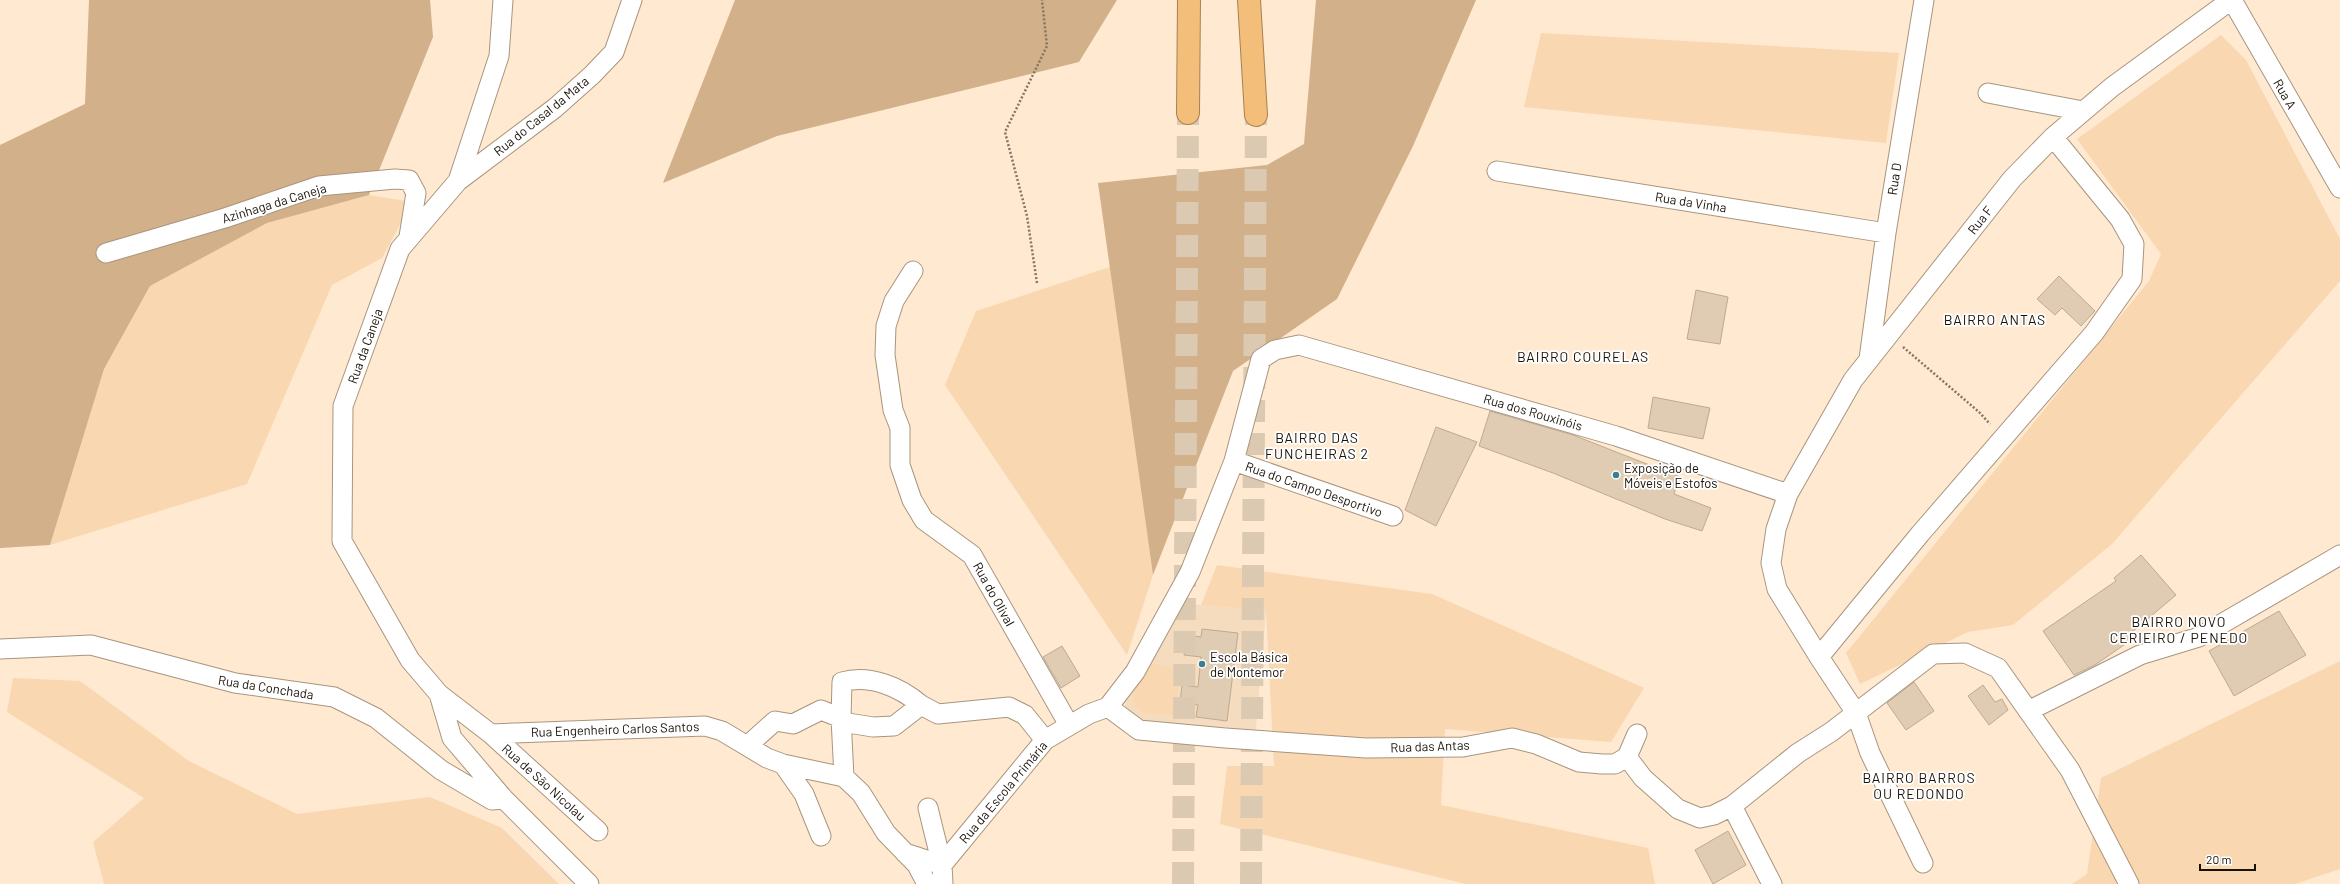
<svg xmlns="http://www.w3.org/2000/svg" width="2340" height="884" viewBox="0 0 2340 884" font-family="Barlow,sans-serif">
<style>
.built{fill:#f6dcbe}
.green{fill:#f9d7b1}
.forest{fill:#d1b08a}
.building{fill:#e0cbb3;stroke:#beaa92}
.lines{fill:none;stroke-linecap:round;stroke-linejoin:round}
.highway-tunnel{stroke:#dcc9b2;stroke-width:22;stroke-dasharray:22 11;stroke-linecap:butt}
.minor-casing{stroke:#a9957e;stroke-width:21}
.highway-casing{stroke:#a78152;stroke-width:24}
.path{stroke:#837565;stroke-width:2.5;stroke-dasharray:2 2;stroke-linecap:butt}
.minor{stroke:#fff;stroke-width:19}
.highway{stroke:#f3bd7a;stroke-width:22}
.poi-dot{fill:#3b7f8e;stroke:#fff;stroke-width:1.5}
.labels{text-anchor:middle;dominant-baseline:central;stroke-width:3.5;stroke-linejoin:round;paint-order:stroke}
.street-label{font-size:13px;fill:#191209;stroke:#fff}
.poi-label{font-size:13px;fill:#191209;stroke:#fff;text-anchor:start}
.neighbourhood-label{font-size:14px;letter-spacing:1px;fill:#191209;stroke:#fff}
</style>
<rect width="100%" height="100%" fill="#ffe9d0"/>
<path class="built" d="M 1179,603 L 1266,611 L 1256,728 L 1254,732 L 1140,722 L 1126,709 L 1124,694 Z"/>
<path class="green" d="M 1541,33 L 1899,53 L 1886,143 L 1524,107 Z
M 2221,35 L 2246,60 L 2340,239 L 2340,281 L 2112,544 L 2013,625 L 1968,632 L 1860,684 L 1846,653 L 2149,281 L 2161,254 L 2077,139 Z
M 369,195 L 412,202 L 382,258 L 332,285 L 247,484 L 50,545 L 104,369 L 150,286 L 267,223 Z
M 1110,267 L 1153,575 L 1127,655 L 945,385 L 976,311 Z
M 1217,565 L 1432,594 L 1644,688 L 1611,742 L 1445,729 L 1441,805 L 1648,848 L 1655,884 L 1466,884 L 1220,824 L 1227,766 L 1274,766 L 1266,611 L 1201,605 Z
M 2340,661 L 2340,869 L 2295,884 L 2072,884 L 2087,874 L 2101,778 Z
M 1152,664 L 1180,668 L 1177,715 C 1165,714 1149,716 1139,710 C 1123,699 1143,673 1152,664 Z
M 13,678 L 80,681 L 189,761 L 297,814 L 430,797 L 502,828 L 559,884 L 104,884 L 93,842 L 144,798 L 7,712 Z"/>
<path class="forest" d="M 89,0 L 430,0 L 433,37 L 369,195 L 267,223 L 150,286 L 104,369 L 50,545 L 0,548 L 0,145 L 85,104 Z
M 735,0 L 1117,0 L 1079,62 L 777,136 L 663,183 Z
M 1316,0 L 1476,0 L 1413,146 L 1337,299 L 1233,371 L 1153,575 L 1098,183 L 1267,165 L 1304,144 Z"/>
<path class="building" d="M 2059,276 L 2095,311 L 2081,326 L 2062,308 L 2055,315 L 2037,299 Z
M 1696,290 L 1728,297 L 1720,344 L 1687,339 Z
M 1653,397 L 1710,408 L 1703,439 L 1648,428 Z
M 1490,411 L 1573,435 L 1680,477 L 1674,494 L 1711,508 L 1702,531 L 1665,519 L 1553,473 L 1479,446 Z
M 1436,427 L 1477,442 L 1436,526 L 1405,510 Z
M 2141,555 L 2176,595 L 2131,633 L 2134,638 L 2095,665 L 2074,675 L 2043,631 L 2116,581 L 2114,578 Z
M 2279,611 L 2306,655 L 2234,696 L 2209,651 Z
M 1202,629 L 1238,633 L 1227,721 L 1196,717 L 1198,705 L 1180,703 L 1182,685 L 1198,687 L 1201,657 L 1184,655 L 1186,635 L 1201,637 Z
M 1062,646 L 1080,676 L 1061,688 L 1043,657 Z
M 1914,682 L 1934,711 L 1906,730 L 1887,703 Z
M 1983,685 L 1995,702 L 2002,699 L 2008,710 L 1989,725 L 1968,696 Z
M 1728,831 L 1746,865 L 1713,884 L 1695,850 Z"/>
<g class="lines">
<path class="highway-tunnel" d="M 1183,884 L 1188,113
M 1251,884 L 1256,115"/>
<defs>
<path id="minor" d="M 503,0 L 499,56 L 458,181 L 400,249 L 343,406 L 342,541 L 410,660 L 439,694 L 491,734 L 705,726 L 722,731 L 767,758 L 783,764 L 844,777 L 861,793 L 886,833 L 917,865 L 927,884
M 2232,0 L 2340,188
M 1988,93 L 2083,111
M 1497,171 L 1886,233
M 458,181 L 555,108 L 592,75 L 614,52 L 632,0
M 106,253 L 225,218 L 319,186 L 395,179 L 409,180 L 416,193 L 409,237
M 913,271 L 894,301 L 886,326 L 885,355 L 893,410 L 900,428 L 900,465 L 912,500 L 924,520 L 972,555 L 1069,725
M 1869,359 L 1886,233 L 1924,0
M 1234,461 L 1393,516
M 0,649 L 91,645 L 235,683 L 334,697 L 376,718 L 441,770 L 492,800 L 504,799
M 1819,657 L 1777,589 L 1771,563 L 1776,529 L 1788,494 L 1853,380 L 2012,179 L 2053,137 L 2112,87 L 2231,0
M 439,694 L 452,738 L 504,799 L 589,884
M 1108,707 L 1135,672 L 1190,572 L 1234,461 L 1261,359 L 1275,350 L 1299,345 L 1616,436 L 1788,494
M 1108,707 L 1139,730 L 1225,738 L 1366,748 L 1463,747 L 1512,738 L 1536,744 L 1579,762 L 1602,764 L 1615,764 L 1627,757 L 1637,734
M 2028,711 L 2140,655 L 2199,637 L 2340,555
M 491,734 L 598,831
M 747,746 L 775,721 L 793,724 L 821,710 L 841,718 L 848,723 L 873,727 L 894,726 L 921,705 L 938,714 L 1009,707 L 1025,715 L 1045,740
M 1627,757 L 1643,778 L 1678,809 L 1700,818 L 1714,815 L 1732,806 L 1798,753 L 1831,732 L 1933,654 L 1965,653 L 1998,668 L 2070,770 L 2129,884
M 783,764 L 804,794 L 821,836
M 844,777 L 841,718 L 842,682 C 870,674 900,687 921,705
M 1732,806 L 1772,884
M 928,808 L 942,865 L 943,884
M 905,853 L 942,865 L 1045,740 L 1089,714 L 1108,707
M 1923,863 L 1870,753 L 1856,713 L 1819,657 L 1920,534 L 2094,333 L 2132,279 L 2134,244 L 2120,219 L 2053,137"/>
<path id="highway" d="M 1249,0 L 1256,115
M 1188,113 L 1189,0"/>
</defs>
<use href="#minor" class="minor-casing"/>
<use href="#highway" class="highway-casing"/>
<path class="path" d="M 1037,283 L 1027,216 L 1005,132 L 1047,46 L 1042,0
M 1903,347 L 1979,412 L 1990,424"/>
<use href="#minor" class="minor"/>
<use href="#highway" class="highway"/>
</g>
<g class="poi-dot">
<circle cx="1616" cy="475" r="4"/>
<circle cx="1202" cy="664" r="4"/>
</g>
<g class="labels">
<g class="street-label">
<text transform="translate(2285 94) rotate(60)">Rua A</text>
<text transform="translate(541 116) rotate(-39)">Rua do Casal da Mata</text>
<text transform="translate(1894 179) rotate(-81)">Rua D</text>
<text transform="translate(1691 202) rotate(9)">Rua da Vinha</text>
<text transform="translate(274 203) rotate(-17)">Azinhaga da Caneja</text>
<text transform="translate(1980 220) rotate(-52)">Rua F</text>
<text transform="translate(365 346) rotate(-70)">Rua da Caneja</text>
<text transform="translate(1533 412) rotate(16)">Rua dos Rouxinóis</text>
<text transform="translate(1314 489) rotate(19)">Rua do Campo Desportivo</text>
<text transform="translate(994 594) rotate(61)">Rua do Olival</text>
<text transform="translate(266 687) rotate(9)">Rua da Conchada</text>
<text transform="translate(615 729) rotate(-2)">Rua Engenheiro Carlos Santos</text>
<text transform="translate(1430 746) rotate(-2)">Rua das Antas</text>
<text transform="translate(544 782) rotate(42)">Rua de São Nicolau</text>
<text transform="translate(1003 792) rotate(-50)">Rua da Escola Primária</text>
</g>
<g class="poi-label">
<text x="1624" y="468">Exposição de<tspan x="1624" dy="15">Móveis e Estofos</tspan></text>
<text x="1210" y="657">Escola Básica<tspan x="1210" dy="15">de Montemor</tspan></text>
</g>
<g class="neighbourhood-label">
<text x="1995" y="319">BAIRRO ANTAS</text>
<text x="1583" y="356">BAIRRO COURELAS</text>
<text x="1317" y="437">BAIRRO DAS<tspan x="1317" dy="16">FUNCHEIRAS 2</tspan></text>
<text x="2179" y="621">BAIRRO NOVO<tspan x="2179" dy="16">CERIEIRO / PENEDO</tspan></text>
<text x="1919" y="777">BAIRRO BARROS<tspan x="1919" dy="16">OU REDONDO</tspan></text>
</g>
</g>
<path d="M2200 864v6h55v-6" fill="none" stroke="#191209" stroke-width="2"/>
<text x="2206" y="864" font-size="12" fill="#191209" stroke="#ffffff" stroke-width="3" paint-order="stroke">20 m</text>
</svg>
